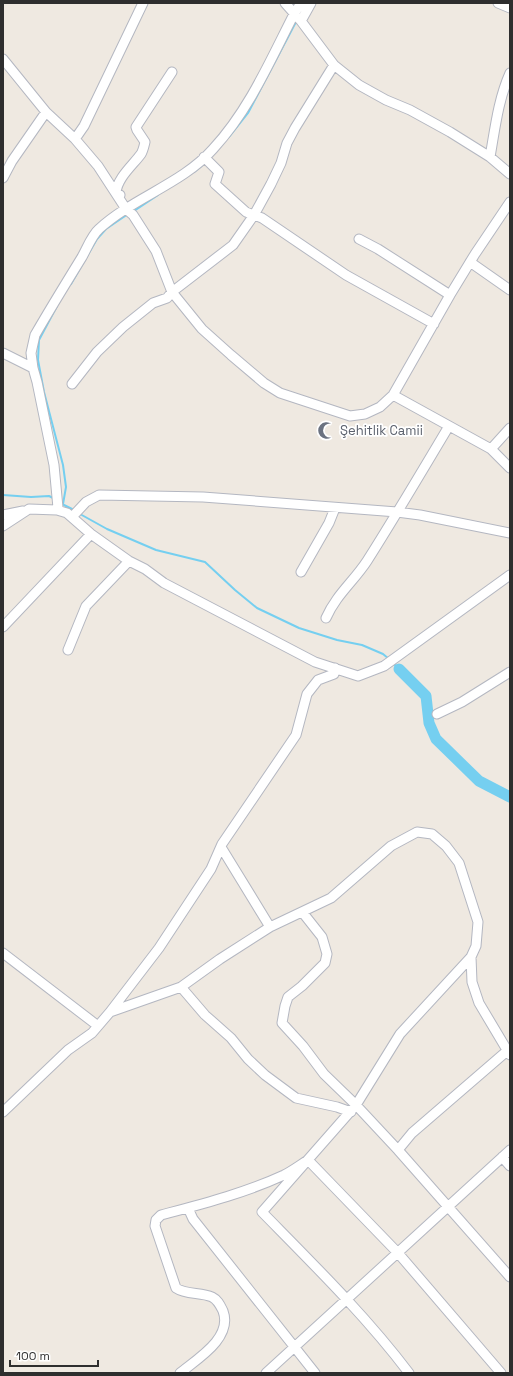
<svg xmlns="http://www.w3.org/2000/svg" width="513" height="1376" viewBox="0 0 513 1376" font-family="'Space Grotesk',sans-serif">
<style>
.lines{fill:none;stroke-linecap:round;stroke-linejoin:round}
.stream{stroke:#75cff0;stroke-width:2}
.river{stroke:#75cff0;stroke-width:11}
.minor-casing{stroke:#b4b7c1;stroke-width:11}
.minor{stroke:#fff;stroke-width:9}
.labels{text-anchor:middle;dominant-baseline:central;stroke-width:3.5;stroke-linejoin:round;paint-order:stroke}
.worship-label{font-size:13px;fill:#5b616d;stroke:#fff;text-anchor:start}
</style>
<rect width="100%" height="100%" fill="#efe9e1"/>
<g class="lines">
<path class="stream" d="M 229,137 L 248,113 L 297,20
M 194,172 L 205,163
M 134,211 L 158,195
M 71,284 L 97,239 L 106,229 L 128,214
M 57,306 L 39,340 L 38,360 L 44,392 L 63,465 L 66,487 L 63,504
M 3,495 L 31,497 L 49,496 L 53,498
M 62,504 L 74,510
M 80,514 L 107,529 L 156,550 L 205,562 L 235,590 L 257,608 L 299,628 L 337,640 L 362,645 L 383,654 L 389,659
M 392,662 L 399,669"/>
<path class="river" d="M 399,669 L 426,696 L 429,723 L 436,739 L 479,781 L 510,797"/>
<defs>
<path id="minor" d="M 285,3 L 301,21 L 334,65 L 359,85 L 386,100 L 410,110 L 450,132 L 490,157 L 510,174
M 498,3 L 510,8
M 301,21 L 311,3
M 3,59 L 46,112 L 75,139 L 98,166 L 126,209 L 133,215 L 156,251 L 172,292 L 202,329 L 231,355 L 264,383 L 280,393 L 350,416 L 365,414 L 380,407 L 393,395 L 450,295 L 475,254 L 510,202
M 75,139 L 84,126 L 143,3
M 204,157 L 219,172 L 215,184 L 246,212 L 262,218 L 346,275 L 434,324
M 490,157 C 495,129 498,100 510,73
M 3,178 L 12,161 L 46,112
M 120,195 L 116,193 C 117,178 133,165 141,154 C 143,151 144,146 145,142 L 137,130 L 136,127 L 172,72
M 359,239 L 378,249 L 450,295
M 470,262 L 510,290
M 3,353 L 33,368
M 72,384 L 97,352 L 123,327 L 153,303 L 167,298 L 172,292 L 233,245 L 254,215 L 271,184 L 281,163 L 287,143 L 295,128 L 334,65
M 393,395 L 491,449 L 510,468
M 491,449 L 510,428
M 57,510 L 58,508 L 54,465 L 37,382 L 33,368 L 31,353 L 35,335 C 50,309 66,283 82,257 C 87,248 92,235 99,229 C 134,197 182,184 213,149 C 249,110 270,61 294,14 L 301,3
M 3,515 L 23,511
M 72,517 L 86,502 L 99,495 L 203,497 L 397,512 L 420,515 L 510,533
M 3,526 L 29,509 L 57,510 L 67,513 L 91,534 L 129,561 L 145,569 L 164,583 L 315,662 L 358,676 L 384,666 L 510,575
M 301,572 L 329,523 L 335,508
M 326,618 C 336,595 354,581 367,561 C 395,517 422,471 449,426
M 3,627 L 91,534
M 68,650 L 86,606 L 129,561
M 437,714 L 462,702 L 510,672
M 221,847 L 270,927
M 303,913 L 322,937 L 327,954 L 325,963 L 302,986 L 288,997 L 285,1006 L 282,1023 L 303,1046 L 324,1074 L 356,1105 L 398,1150 L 510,1277
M 3,953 L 98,1026
M 471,957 L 472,982 L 479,1003 L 510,1055
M 181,987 L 205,1015 L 231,1038 L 248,1059 L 265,1075 L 296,1098 L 337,1107 L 351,1112
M 110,1012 L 159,948 L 211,869 L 222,844 L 296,735 L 307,694 L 318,680 L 334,674 L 335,668
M 3,1112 L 68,1050 L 92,1033 L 110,1012 L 181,987 L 220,959 L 270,927 L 331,898 L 391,846 L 417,832 L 432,834 L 446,846 L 459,863 L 478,922 L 476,946 L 471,957 L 400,1034 L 356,1105 L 262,1212 C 313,1264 365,1315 409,1373
M 398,1150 L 412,1133 L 507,1051
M 502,1157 L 510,1166
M 188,1208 L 193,1219 L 315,1373
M 180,1373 C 197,1359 233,1338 223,1311 C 220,1305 218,1300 212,1297 C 201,1292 186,1295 176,1288 L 155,1226 L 156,1220 L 161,1215 C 202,1204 245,1193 284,1175 C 292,1171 300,1165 308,1160 L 398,1253 L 501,1373
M 266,1373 L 510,1150"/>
</defs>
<use href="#minor" class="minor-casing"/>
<use href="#minor" class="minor"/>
</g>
<defs>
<symbol id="mosque-bare" viewBox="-9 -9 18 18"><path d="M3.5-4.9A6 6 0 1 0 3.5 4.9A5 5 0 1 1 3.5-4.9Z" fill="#6b7280" stroke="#fff" stroke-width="2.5" paint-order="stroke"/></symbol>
</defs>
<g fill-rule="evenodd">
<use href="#mosque-bare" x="314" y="418" width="25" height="25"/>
</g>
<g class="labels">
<g class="worship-label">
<text x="340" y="430">Şehitlik Camii</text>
</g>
</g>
<rect width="513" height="1376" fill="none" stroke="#2e2e2e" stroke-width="8"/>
<path d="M10 1360v6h88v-6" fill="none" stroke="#2e2e2e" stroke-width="2"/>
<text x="16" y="1360" font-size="12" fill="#2e2e2e" stroke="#ffffff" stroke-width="3" paint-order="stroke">100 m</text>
</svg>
